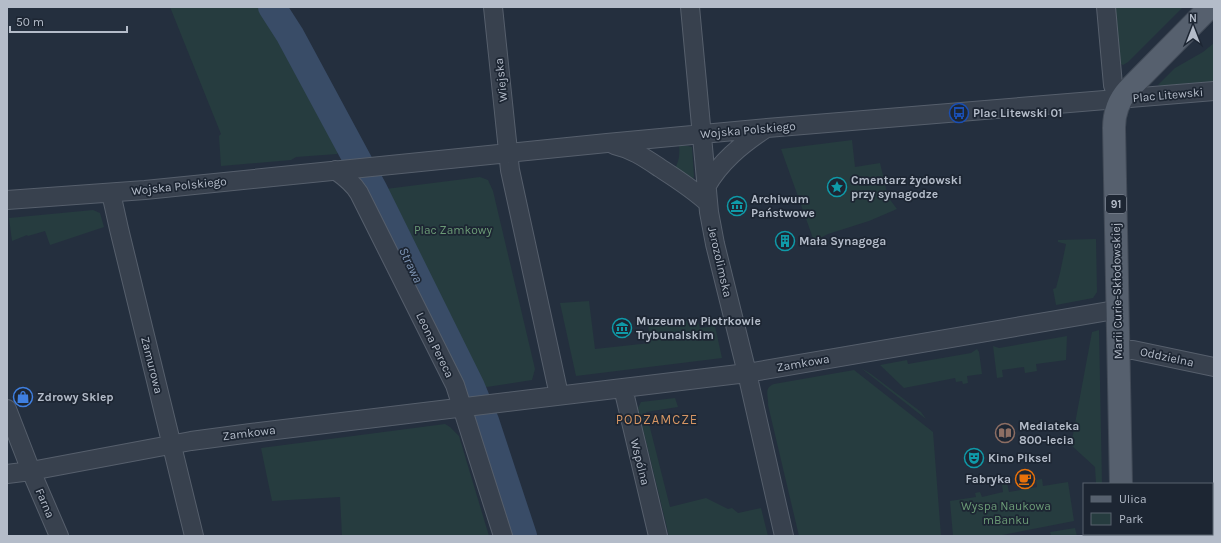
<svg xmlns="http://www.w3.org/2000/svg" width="1221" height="543" viewBox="0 0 1221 543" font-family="Karla,sans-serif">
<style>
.green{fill:#263c3f}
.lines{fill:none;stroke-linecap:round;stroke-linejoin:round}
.river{stroke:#394c67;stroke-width:28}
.minor-casing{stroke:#565f6c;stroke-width:20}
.major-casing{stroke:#414a57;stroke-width:24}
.minor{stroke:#38414e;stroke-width:18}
.major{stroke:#56606e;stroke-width:22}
.labels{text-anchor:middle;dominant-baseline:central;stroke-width:3.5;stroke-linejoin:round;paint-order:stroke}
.shield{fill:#1d2633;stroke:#878f9c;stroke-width:1}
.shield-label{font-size:11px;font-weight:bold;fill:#b4bcc9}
.street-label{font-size:12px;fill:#b4bcc9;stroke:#1d2633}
.poi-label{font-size:12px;font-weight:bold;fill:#b4bcc9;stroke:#1d2633;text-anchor:start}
.park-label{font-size:12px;fill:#6b9a76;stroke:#1d2633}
.water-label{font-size:13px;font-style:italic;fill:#7c92b1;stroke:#1d2633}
.neighbourhood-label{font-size:13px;letter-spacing:1px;fill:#d59563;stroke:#1d2633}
</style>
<rect width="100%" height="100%" fill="#242f3e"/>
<path class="green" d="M 170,7 L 266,7 L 280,27 L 345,143 L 337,154 L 296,157 L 291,160 L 221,166 L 219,136 L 221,134 Z
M 1112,7 L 1183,7 L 1128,62 L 1123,65 L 1119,63 Z
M 1214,43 L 1214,82 L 1164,87 L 1158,85 L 1175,68 L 1203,52 Z
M 852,140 L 855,167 L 880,163 L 888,197 L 897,209 L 869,221 L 828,234 L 814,241 L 781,149 Z
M 679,146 L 688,146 L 692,147 L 694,176 L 693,179 L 690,179 L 674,170 C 679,162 680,155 679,146 Z
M 480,177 L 488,180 L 493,191 L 535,369 L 532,380 L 480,388 L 378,190 Z
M 93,210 L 100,213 L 104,227 L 50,245 L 45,231 L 28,236 L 27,235 L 12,241 L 9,218 Z
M 1096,239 L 1097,292 L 1093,298 L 1056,305 L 1053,289 L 1056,288 L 1060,273 L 1066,244 L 1058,242 L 1058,240 Z
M 589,301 L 595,349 L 650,343 L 648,324 L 662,320 L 662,325 L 697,319 L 700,328 L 715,326 L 722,358 L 576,376 L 560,303 Z
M 1099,330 L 1102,484 L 1096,484 L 1095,467 L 1071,445 L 1092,332 Z
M 1067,336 L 1066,360 L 1036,364 L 1037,371 L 1025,373 L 1024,367 L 1002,370 L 1003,377 L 997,378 L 993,346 L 999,348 Z
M 977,349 L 979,352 L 982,374 L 967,376 L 968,383 L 963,384 L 962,381 L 956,382 L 955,378 L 904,388 L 880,365 L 907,360 L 908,364 L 971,353 Z
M 861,368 L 871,374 L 921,412 L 926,419 Z
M 854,370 L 933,432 L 941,536 L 799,536 L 768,405 C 769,397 763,388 774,384 Z
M 675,398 L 678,407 L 646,412 L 670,507 L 706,498 L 728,509 L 732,508 L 738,513 L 761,508 L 768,536 L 669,536 L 638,408 L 641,402 Z
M 478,422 L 515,536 L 508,536 L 473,423 Z
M 445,424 L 450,427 L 459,436 L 489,536 L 342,536 L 340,497 L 272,501 L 261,448 Z
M 1006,478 L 1009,492 L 1037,487 L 1036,480 L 1042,479 L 1043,486 L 1068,482 L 1074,521 L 997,536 L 953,536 L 950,501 L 976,497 L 975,493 L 980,492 L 982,497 L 1003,492 L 1001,479 Z
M 1075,528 L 1077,536 L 1051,536 L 1050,532 Z"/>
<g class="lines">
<path class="river" d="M 272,7 L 290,35 L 374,191 L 471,387 L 485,421 L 523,536"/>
<defs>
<path id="minor" d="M 493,7 L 510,170 L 559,395
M 690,7 L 709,212 L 715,244 L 747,373 L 784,536
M 1106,7 L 1113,85 L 1115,91 L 1121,99
M 614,145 C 632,149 645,158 660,168 C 677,179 693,189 708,203
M 335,170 C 345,177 353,183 359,193 L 455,385 L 503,536
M 706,187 C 720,162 741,145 765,129
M 111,193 L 119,229 L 194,536
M 7,200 L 145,190 L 607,143 L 767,128 L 1214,91
M 1119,350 L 1133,350 L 1214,367
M 623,388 L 658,536
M 7,409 L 31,471 L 7,474
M 1134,534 L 1165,536
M 59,536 L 31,471 L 191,441 L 251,433 L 747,373 L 1109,311 L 1118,311"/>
<path id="major" d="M 1121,484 L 1114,128 C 1114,113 1118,101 1128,90 L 1210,7
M 1122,534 L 1122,536"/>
</defs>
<use href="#minor" class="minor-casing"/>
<use href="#major" class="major-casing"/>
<use href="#minor" class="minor"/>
<use href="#major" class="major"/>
</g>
<defs>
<symbol id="bus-ring" viewBox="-11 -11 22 22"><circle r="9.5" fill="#1d2633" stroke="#1a4fb4" stroke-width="1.5"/><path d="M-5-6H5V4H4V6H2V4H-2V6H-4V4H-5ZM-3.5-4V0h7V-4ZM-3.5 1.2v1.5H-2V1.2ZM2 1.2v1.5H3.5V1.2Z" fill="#1a4fb4"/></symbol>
<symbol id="sight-ring" viewBox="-11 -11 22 22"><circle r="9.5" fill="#1d2633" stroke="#0f9aa8" stroke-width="1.5"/><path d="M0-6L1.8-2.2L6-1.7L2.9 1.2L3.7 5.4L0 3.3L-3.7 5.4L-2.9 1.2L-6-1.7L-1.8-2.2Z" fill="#0f9aa8"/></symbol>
<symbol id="museum-ring" viewBox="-11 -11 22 22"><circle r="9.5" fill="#1d2633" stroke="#0f9aa8" stroke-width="1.5"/><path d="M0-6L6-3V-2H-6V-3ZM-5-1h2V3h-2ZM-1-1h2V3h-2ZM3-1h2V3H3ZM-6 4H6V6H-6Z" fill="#0f9aa8"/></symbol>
<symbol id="building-ring" viewBox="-11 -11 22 22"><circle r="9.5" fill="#1d2633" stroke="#0f9aa8" stroke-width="1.5"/><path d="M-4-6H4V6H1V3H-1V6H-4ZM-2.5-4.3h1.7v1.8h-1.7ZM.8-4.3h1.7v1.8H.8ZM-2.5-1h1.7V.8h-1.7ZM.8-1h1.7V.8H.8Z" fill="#0f9aa8"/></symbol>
<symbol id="shop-ring" viewBox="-11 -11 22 22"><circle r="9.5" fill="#1d2633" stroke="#3f7fe0" stroke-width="1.5"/><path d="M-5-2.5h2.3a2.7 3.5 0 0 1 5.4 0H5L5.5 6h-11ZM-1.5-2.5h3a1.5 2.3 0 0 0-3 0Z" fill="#3f7fe0"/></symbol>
<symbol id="library-ring" viewBox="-11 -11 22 22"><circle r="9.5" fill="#1d2633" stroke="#8d6e63" stroke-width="1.5"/><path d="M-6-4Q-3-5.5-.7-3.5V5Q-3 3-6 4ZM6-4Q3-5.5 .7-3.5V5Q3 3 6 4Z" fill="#8d6e63"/></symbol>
<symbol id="theatre-ring" viewBox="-11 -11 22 22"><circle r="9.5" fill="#1d2633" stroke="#0f9aa8" stroke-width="1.5"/><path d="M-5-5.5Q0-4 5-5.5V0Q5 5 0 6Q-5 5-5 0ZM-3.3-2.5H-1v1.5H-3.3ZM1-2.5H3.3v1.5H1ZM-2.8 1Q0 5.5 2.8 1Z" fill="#0f9aa8"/></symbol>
<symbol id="cafe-ring" viewBox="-11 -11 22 22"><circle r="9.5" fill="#1d2633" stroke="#e8710a" stroke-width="1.5"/><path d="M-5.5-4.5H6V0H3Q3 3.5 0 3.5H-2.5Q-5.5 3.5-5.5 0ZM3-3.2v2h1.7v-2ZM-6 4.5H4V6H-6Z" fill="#e8710a"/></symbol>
</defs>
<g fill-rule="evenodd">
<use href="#bus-ring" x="948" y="102" width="22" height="22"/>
<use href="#sight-ring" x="826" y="176" width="22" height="22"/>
<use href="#museum-ring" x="726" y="195" width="22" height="22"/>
<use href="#building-ring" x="774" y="230" width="22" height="22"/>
<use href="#museum-ring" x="611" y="317" width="22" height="22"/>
<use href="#shop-ring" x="12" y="386" width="22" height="22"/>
<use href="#library-ring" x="994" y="422" width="22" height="22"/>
<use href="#theatre-ring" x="963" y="447" width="22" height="22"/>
<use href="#cafe-ring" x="1014" y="468" width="22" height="22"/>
</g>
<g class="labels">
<rect class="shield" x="1106" y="195" width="20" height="18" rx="3"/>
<g class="shield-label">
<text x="1116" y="204">91</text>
</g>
<g class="street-label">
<text transform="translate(501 80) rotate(-96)">Wiejska</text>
<text transform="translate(1168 95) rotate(-5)">Plac Litewski</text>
<text transform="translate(748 130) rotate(-5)">Wojska Polskiego</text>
<text transform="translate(179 186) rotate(-6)">Wojska Polskiego</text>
<text transform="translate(720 262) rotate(77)">Jerozolimska</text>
<text transform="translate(1117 291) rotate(-91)">Marii Curie-Skłodowskiej</text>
<text transform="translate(435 345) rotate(64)">Leona Pereca</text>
<text transform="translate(1167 357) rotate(12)">Oddzielna</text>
<text transform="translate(803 363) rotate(-10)">Zamkowa</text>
<text transform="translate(152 365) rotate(76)">Zamurowa</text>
<text transform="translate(249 433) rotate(-7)">Zamkowa</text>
<text transform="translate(640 462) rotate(76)">Wspólna</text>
<text transform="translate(45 503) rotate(67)">Farna</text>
</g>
<g class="poi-label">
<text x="973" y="113">Plac Litewski 01</text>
<text x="851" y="180">Cmentarz żydowski<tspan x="851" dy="14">przy synagodze</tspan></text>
<text x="751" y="199">Archiwum<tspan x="751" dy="14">Państwowe</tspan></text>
<text x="799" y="241">Mała Synagoga</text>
<text x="636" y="321">Muzeum w Piotrkowie<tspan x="636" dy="14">Trybunalskim</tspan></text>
<text x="37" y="397">Zdrowy Sklep</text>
<text x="1019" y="426">Mediateka<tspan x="1019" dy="14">800-lecia</tspan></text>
<text x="988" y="458">Kino Piksel</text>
<text x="1011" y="479" text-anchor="end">Fabryka</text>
</g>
<g class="park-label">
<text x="453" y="230">Plac Zamkowy</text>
<text x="1006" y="506">Wyspa Naukowa<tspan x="1006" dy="14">mBanku</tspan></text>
</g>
<g class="water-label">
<text transform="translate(411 265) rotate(64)">Strawa</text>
</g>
<g class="neighbourhood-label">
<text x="657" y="419">PODZAMCZE</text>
</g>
</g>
<rect width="1221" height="543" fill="none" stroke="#b4bcc9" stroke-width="16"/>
<rect x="1083" y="483" width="130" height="52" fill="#1d2633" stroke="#59626f"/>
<rect x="1091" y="496" width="20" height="6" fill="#56606e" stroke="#59626f"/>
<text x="1119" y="503" font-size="12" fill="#b4bcc9">Ulica</text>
<rect x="1091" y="513" width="20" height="12" fill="#263c3f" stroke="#59626f"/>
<text x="1119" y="523" font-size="12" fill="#b4bcc9">Park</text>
<g transform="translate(1193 28)" stroke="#1d2633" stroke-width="3" paint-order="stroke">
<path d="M0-3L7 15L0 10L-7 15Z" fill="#b4bcc9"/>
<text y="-6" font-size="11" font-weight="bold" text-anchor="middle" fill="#b4bcc9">N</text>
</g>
<path d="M10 26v6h117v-6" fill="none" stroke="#b4bcc9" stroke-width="2"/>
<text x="16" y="26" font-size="12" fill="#b4bcc9" stroke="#1d2633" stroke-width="3" paint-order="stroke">50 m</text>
</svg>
